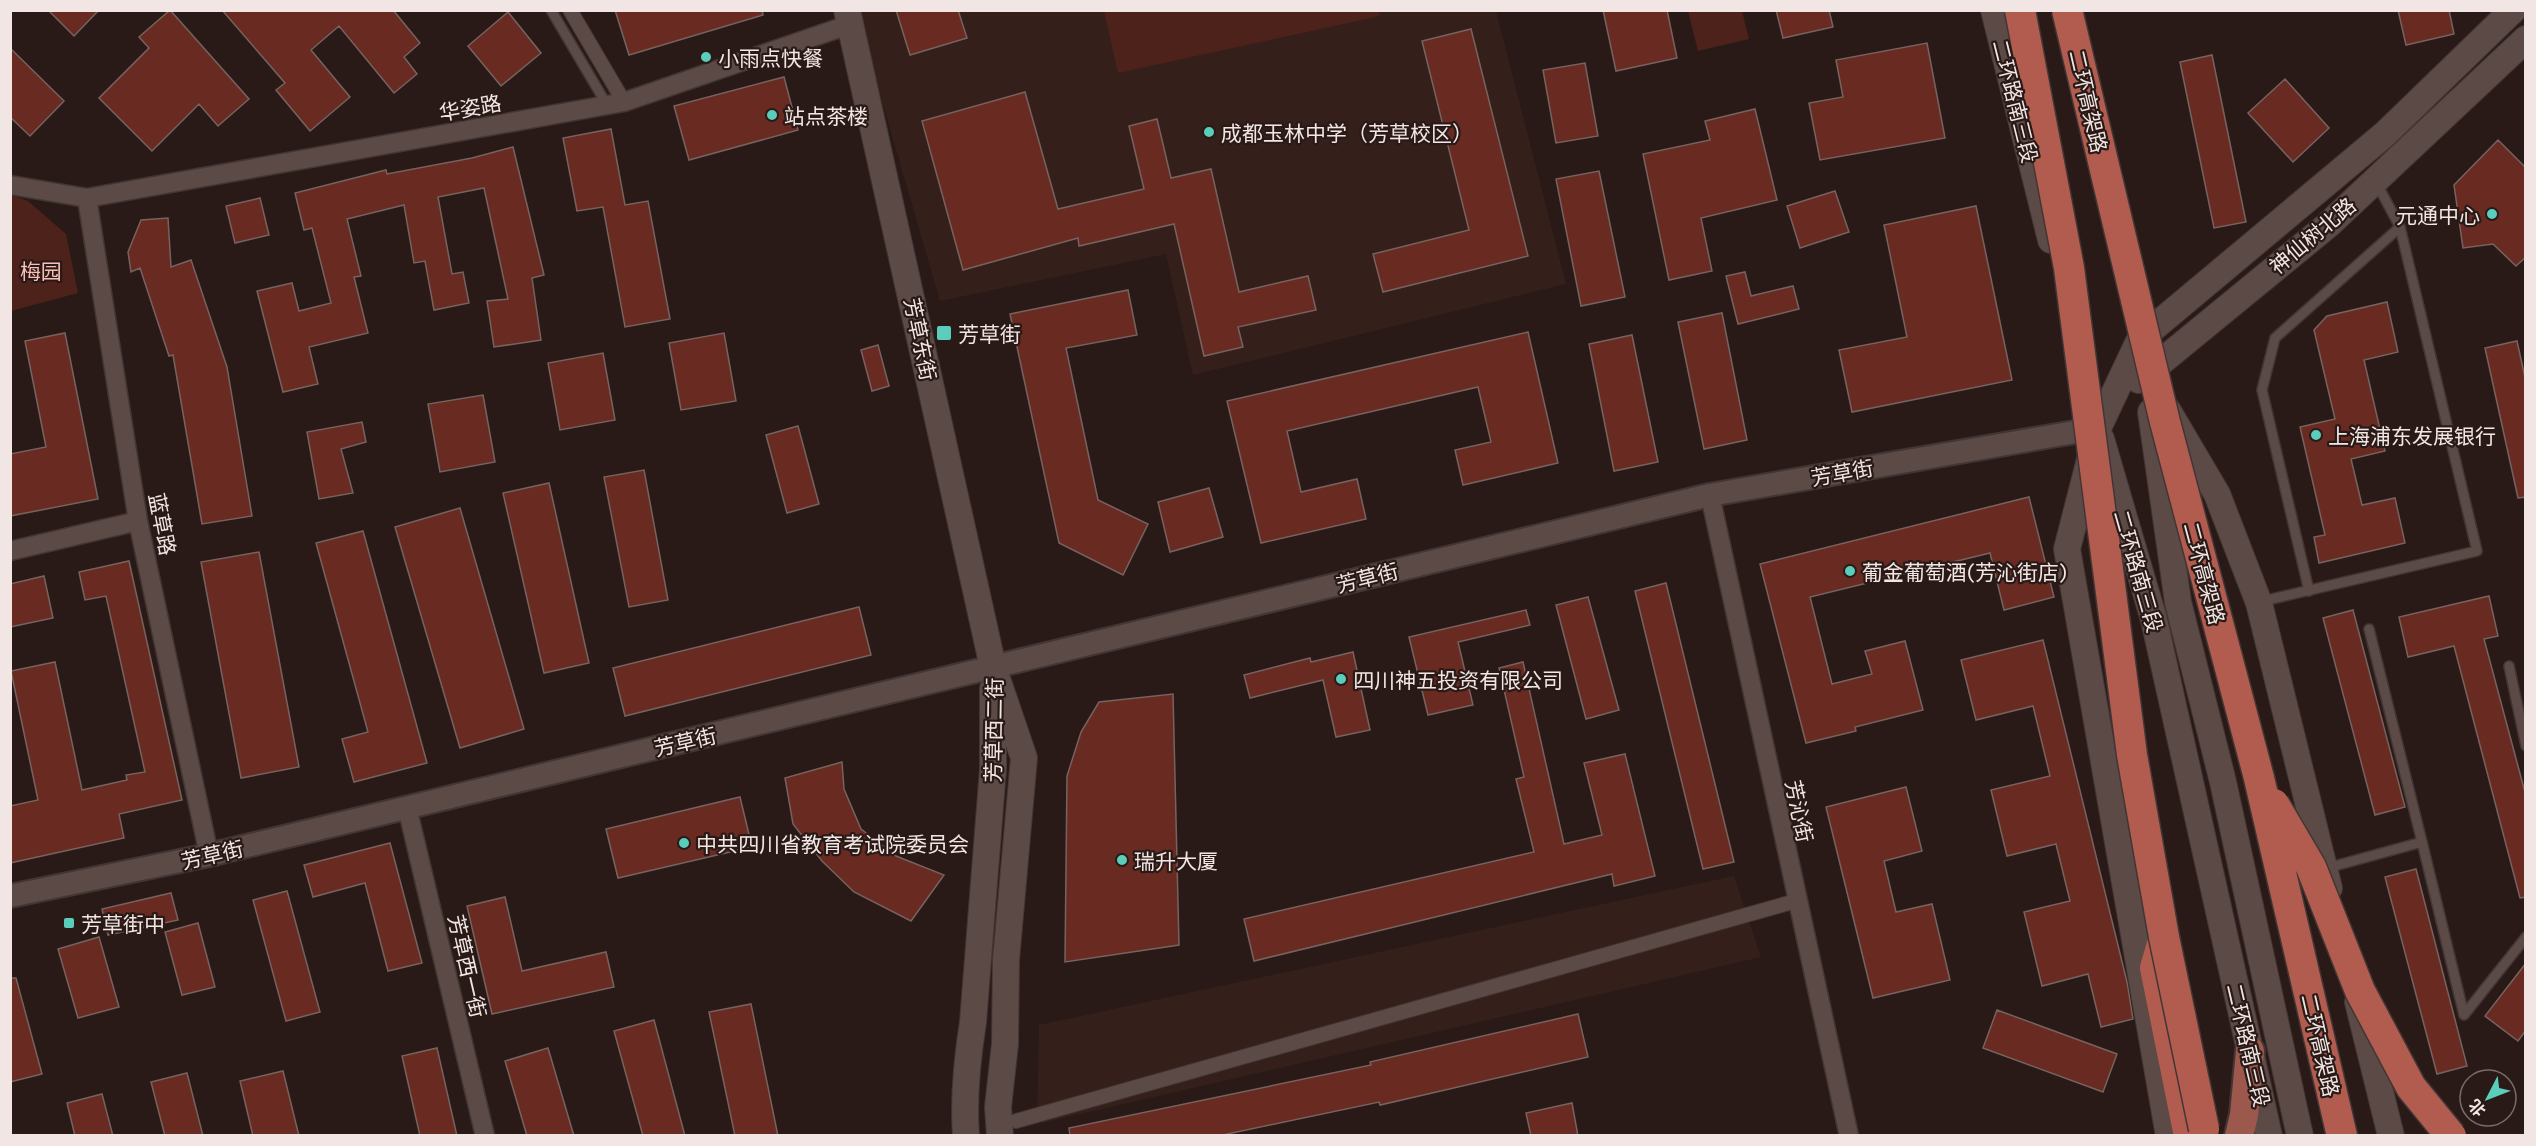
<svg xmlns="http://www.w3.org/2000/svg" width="2536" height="1146" viewBox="0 0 2536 1146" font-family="Commissioner,'Noto Sans SC',sans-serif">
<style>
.built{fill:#351f1b}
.green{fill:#4c221b}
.building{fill:#682a21;stroke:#766360;stroke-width:1.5}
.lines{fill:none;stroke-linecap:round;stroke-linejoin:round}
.service-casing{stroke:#423635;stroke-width:12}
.pedestrian-casing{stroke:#423635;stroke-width:16}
.minor-casing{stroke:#423635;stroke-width:21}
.tertiary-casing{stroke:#423635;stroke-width:26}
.secondary-casing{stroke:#423635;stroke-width:28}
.primary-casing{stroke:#423635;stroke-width:32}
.trunk-casing{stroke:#423635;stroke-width:33}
.service{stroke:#5c4a47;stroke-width:9}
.pedestrian{stroke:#5c4a47;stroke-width:14}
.minor{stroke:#5c4a47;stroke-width:18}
.tertiary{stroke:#5c4a47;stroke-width:22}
.secondary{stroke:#5c4a47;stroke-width:26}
.primary{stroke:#9c584d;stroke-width:28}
.trunk{stroke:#b25c4f;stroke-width:30}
.trunk-bridge-casing{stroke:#423635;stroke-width:33;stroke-linecap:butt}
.trunk-bridge{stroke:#b25c4f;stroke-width:30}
.poi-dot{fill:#5bcebb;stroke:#291a17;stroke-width:2}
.labels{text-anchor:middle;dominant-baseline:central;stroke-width:4.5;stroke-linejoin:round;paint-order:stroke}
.poi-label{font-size:21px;fill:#f1e6e3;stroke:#291a17;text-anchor:start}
.street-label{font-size:21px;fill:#f1e6e3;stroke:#291a17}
.park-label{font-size:21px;fill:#fbbeb2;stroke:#291a17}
</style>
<rect width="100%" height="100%" fill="#291a17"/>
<path class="built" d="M 856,11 L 1496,11 L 1566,284 L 1193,375 L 1166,254 L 940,301 Z
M 1734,876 L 1761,957 L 1037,1124 L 1039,1025 Z"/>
<path class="green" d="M 1378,10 L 1380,16 L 1118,73 L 1104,11 Z
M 1688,11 L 1742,11 L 1749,39 L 1698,51 Z
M 11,195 L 28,201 L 66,234 L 78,293 L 11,311 Z"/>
<path class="building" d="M 48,10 L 99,10 L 74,36 Z
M 170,10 L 249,99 L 218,126 L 199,104 L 152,151 L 99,98 L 149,48 L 139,37 Z
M 222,10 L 393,10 L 420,43 L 404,57 L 417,74 L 394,93 L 339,26 L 311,50 L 350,97 L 310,131 L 276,90 L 285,83 Z
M 615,10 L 762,10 L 763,15 L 629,55 Z
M 896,10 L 958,10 L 967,38 L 910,55 Z
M 1603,10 L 1667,10 L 1677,58 L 1616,71 Z
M 1776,10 L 1829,10 L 1833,27 L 1783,38 Z
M 2398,10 L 2449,10 L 2454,34 L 2406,45 Z
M 508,12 L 541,53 L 501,86 L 468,46 Z
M 1471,29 L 1528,256 L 1383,292 L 1373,254 L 1469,230 L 1422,41 Z
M 1927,43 L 1945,138 L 1820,160 L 1809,103 L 1843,97 L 1836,60 Z
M 10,48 L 64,101 L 30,136 L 10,117 Z
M 2212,55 L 2246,222 L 2214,228 L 2180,62 Z
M 1585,63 L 1598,136 L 1556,143 L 1543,70 Z
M 784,77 L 798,130 L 689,160 L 674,106 Z
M 2285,79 L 2329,128 L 2293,162 L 2248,113 Z
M 1025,92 L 1058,209 L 1144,189 L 1129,126 L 1157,119 L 1171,178 L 1211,169 L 1239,292 L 1308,276 L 1316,310 L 1238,327 L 1243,347 L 1204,356 L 1174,224 L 1079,246 L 1078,238 L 963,270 L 922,121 Z
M 1755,109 L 1777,200 L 1701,218 L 1712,271 L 1669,280 L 1643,154 L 1710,140 L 1705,121 Z
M 611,129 L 625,205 L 648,201 L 670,319 L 625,327 L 603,207 L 577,211 L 563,138 Z
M 2498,140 L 2526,168 L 2526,257 L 2516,266 L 2493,244 L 2463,248 L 2454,185 Z
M 513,147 L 544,275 L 532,278 L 541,340 L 494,347 L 487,301 L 508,299 L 484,188 L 438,197 L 452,274 L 463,272 L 469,303 L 434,310 L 425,261 L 414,263 L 404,205 L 347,219 L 361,276 L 354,277 L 368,333 L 309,347 L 318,384 L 283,392 L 257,291 L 292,283 L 299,311 L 331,303 L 312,228 L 304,230 L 295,193 L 386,170 L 387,174 L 472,158 Z
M 1599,171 L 1625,297 L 1581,306 L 1556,179 Z
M 1835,191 L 1849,232 L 1800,248 L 1787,206 Z
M 260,198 L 269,235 L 235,243 L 226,206 Z
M 1976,206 L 2012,380 L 1852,412 L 1839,350 L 1907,337 L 1884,225 Z
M 168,218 L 171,267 L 191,260 L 227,367 L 252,516 L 202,524 L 173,355 L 169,356 L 140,268 L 131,272 L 128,252 L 141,220 Z
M 1745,272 L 1751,296 L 1793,286 L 1799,309 L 1738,324 L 1726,276 Z
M 1128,290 L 1137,335 L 1066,348 L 1098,500 L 1148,524 L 1123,575 L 1059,543 L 1010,314 Z
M 2387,302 L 2398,352 L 2364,360 L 2385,451 L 2351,459 L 2362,505 L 2395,498 L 2405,543 L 2319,563 L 2314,537 L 2325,535 L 2300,427 L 2335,419 L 2314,330 L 2327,316 Z
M 1722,313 L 1747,440 L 1704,449 L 1678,322 Z
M 1528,332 L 1558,463 L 1463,485 L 1455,450 L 1491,442 L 1478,387 L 1287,431 L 1301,492 L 1357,479 L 1366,519 L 1261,543 L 1227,401 Z
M 65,333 L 98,499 L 10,516 L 10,454 L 46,447 L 25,341 Z
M 724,333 L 736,401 L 681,410 L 669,343 Z
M 1632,335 L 1658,462 L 1614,471 L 1589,344 Z
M 2517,341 L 2526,382 L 2526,497 L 2518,498 L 2485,348 Z
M 878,345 L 889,386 L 872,391 L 861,350 Z
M 603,353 L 615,420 L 560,430 L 548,363 Z
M 483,395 L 495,462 L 440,472 L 428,404 Z
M 362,422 L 366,442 L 341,449 L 353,493 L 319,499 L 307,432 Z
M 798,426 L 819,504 L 787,513 L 766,435 Z
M 644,470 L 668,600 L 629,607 L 604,477 Z
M 549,483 L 589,663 L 544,673 L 503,493 Z
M 1209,488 L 1223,537 L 1170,552 L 1158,502 Z
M 2029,497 L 2054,597 L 2004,610 L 1990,553 L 1810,597 L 1832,684 L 1872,674 L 1865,651 L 1905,641 L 1923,710 L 1855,727 L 1856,731 L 1806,743 L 1760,564 Z
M 460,508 L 524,729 L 460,748 L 395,527 Z
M 363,531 L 427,763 L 354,782 L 342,739 L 368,732 L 316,543 Z
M 259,552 L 299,767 L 241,778 L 201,562 Z
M 129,561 L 182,800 L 119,814 L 124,838 L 10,863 L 10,806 L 38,800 L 11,671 L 55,662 L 82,790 L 127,780 L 126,775 L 145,772 L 106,596 L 85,600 L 79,572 Z
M 44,576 L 53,618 L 10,627 L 10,584 Z
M 1666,583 L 1734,862 L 1703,869 L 1635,591 Z
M 2489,596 L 2498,636 L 2484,639 L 2526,796 L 2526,897 L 2520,898 L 2454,646 L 2408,657 L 2399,617 Z
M 1588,597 L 1619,710 L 1586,719 L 1556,605 Z
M 859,607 L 871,655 L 625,716 L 613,668 Z
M 1526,610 L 1530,625 L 1458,642 L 1473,705 L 1428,715 L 1409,637 Z
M 2353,610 L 2405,807 L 2375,815 L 2323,618 Z
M 2043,640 L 2127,982 L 2133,1019 L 2101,1027 L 2088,974 L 2042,986 L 2024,912 L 2070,901 L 2056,844 L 2007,856 L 1991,790 L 2050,776 L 2033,706 L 1976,720 L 1961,660 Z
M 1353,652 L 1370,730 L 1336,737 L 1323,680 L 1250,698 L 1244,675 L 1310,658 L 1311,662 Z
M 1523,662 L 1564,844 L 1602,835 L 1584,763 L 1625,754 L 1655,876 L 1614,886 L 1612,874 L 1254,961 L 1244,919 L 1534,852 L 1516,779 L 1524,777 L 1499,668 Z
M 1173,694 L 1179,945 L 1065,962 L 1067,776 L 1081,732 L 1099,702 Z
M 842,762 L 844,789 L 861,829 L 896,856 L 944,875 L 911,921 L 854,892 L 822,861 L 793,824 L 785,778 Z
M 1906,787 L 1922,851 L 1884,861 L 1896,912 L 1932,904 L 1950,980 L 1873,998 L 1826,807 Z
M 740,797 L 752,847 L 618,878 L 606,829 Z
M 390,843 L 422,963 L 388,971 L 365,883 L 313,897 L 304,865 Z
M 2416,869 L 2467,1066 L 2437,1074 L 2385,877 Z
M 287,891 L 320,1012 L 286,1021 L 253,900 Z
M 171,893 L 178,920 L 108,935 L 102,909 Z
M 505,897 L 522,971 L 606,952 L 614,987 L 492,1014 L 467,906 Z
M 198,923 L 215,987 L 182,995 L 165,932 Z
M 99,937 L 119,1007 L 78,1018 L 58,949 Z
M 2526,963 L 2526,1030 L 2518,1041 L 2485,1016 Z
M 10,978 L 16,978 L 42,1074 L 10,1082 Z
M 751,1004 L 778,1136 L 735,1136 L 709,1012 Z
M 1997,1010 L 2117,1054 L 2103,1092 L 1983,1048 Z
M 1578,1014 L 1588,1057 L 1380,1105 L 1379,1102 L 1218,1136 L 1070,1136 L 1069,1128 L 1371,1065 L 1370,1062 Z
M 654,1020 L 685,1136 L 643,1136 L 614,1031 Z
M 437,1048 L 457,1136 L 420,1136 L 402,1056 Z
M 548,1048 L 574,1136 L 527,1136 L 505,1061 Z
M 283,1071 L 299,1136 L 253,1136 L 240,1081 Z
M 187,1073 L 203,1136 L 165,1136 L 151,1082 Z
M 102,1094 L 113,1136 L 75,1136 L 67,1103 Z
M 1572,1103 L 1578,1136 L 1531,1136 L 1526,1113 Z"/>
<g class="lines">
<defs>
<path id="service" d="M 551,10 L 607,105
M 2309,591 L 2262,390 L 2275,338 L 2400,227
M 2259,602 L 2477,551 L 2400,227 L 2376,182
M 2369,629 L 2422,842
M 2509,666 L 2526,746
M 2327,868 L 2422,842 L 2464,1015 L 2526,937"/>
<path id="pedestrian" d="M 570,10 L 624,102
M 1016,1121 L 1796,901"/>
<path id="minor" d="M 10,185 L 87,198 L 624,102 L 851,24
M 87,198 L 138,521 L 209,855
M 1710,495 L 1849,1136
M 10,551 L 138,521
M 407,807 L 485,1136"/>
<path id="tertiary" d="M 10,896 L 209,855 L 1710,495 L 2098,428"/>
<path id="secondary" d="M 847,10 L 993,667 L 1024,758 L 1006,960 L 1005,1044 L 998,1107 L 1000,1136
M 1994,10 L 2051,240
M 2139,380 L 2328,225 L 2526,39
M 2168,411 L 2217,494 L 2259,603 L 2329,888
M 2151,412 L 2178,602 L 2223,782 L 2300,1136
M 2101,439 L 2154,620 L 2269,1136
M 2358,1002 L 2391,1136
M 966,1136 C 963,1097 967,1060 973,1022 L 993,769 L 993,689
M 2169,1136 L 2067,549 L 2098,428 L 2140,339 L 2385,134 L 2513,10"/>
<path id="primary" d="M 2239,1136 L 2244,1115 L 2250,1051"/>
<path id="trunk" d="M 2164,937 L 2155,968 L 2189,1136
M 2319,1037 L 2342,1136"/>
</defs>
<use href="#service" class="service-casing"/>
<use href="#pedestrian" class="pedestrian-casing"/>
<use href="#minor" class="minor-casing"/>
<use href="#tertiary" class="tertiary-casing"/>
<use href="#secondary" class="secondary-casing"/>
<use href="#primary" class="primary-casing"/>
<use href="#trunk" class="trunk-casing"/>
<use href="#service" class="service"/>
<use href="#pedestrian" class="pedestrian"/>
<use href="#minor" class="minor"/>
<use href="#tertiary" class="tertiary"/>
<use href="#secondary" class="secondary"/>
<use href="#primary" class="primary"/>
<use href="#trunk" class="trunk"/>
<defs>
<path id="trunk-bridge" d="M 2020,10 L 2069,268 L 2132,755 L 2164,937 L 2204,1129
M 2067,10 L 2165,422 L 2259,778 L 2319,1037
M 2274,804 L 2311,867 L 2360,991 L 2411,1087 L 2451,1136"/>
</defs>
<use href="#trunk-bridge" class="trunk-bridge-casing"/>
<use href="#trunk-bridge" class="trunk-bridge"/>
</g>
<g class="poi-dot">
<circle cx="706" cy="57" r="6"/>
<circle cx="772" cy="115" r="6"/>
<circle cx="1209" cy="132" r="6"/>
<circle cx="2492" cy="214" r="6"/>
<rect x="936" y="325" width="16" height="16" rx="3"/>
<circle cx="2316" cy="435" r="6"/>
<circle cx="1850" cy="571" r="6"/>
<circle cx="1341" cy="679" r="6"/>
<circle cx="684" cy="843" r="6"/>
<circle cx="1122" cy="860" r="6"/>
<rect x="63" y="917" width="12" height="12" rx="3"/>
</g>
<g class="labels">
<g class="poi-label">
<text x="718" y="57">小雨点快餐</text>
<text x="784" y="115">站点茶楼</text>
<text x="1221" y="132">成都玉林中学（芳草校区）</text>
<text x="2480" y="214" text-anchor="end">元通中心</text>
<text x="958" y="333">芳草街</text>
<text x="2328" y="435">上海浦东发展银行</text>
<text x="1862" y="571">葡金葡萄酒(芳沁街店)</text>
<text x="1353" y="679">四川神五投资有限公司</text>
<text x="696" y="843">中共四川省教育考试院委员会</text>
<text x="1134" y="860">瑞升大厦</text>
<text x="81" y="923">芳草街中</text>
</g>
<g class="street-label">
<text transform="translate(2016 101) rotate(76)">二环路南三段</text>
<text transform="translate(2089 101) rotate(77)">二环高架路</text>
<text transform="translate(470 107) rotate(-10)">华姿路</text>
<text transform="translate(2312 235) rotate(-40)">神仙树北路</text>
<text transform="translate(921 339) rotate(78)">芳草东街</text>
<text transform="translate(1842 472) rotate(-10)">芳草街</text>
<text transform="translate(163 524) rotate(79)">蓝草路</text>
<text transform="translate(2139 571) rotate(74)">二环路南三段</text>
<text transform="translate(2205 573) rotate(75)">二环高架路</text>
<text transform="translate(1367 577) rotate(-14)">芳草街</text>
<text transform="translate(993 730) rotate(-89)">芳草西二街</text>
<text transform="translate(685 741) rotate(-13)">芳草街</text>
<text transform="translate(1800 811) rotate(78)">芳沁街</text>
<text transform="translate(212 854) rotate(-13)">芳草街</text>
<text transform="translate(468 966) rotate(77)">芳草西一街</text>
<text transform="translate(2249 1045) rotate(77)">二环路南三段</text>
<text transform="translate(2321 1045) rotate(77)">二环高架路</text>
</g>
<g class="park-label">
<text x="41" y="270">梅园</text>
</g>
</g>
<rect width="2536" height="1146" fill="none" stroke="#f1e6e3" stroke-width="24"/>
<g transform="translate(2488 1098) rotate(228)"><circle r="28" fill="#291a17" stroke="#796c69" stroke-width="1.5"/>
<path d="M0-4.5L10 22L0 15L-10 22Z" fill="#5bcebb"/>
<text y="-9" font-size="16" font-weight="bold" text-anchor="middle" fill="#f1e6e3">北</text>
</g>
</svg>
